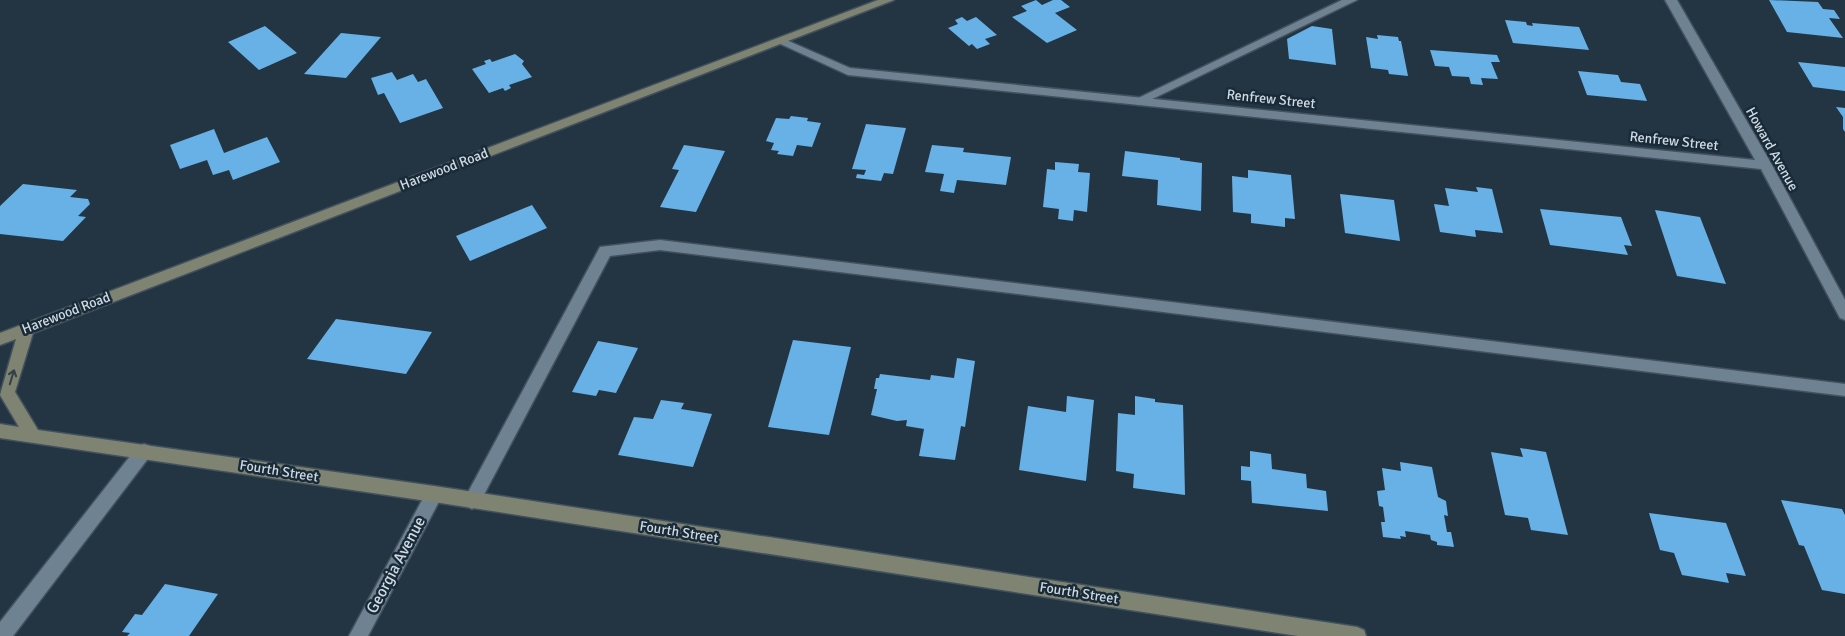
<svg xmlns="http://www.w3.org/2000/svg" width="1845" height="636" viewBox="0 0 1845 636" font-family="Signika,sans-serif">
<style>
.building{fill:#67b1e7}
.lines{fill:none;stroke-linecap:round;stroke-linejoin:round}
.lane-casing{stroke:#42515d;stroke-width:3}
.street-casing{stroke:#42515d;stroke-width:3}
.secondary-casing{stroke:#42515d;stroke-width:3}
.lane{fill:#6e8292;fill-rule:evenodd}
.street{fill:#6e8292;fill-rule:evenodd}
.secondary{fill:#7f8372;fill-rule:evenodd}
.oneway{stroke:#324146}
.labels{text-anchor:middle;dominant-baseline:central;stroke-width:5;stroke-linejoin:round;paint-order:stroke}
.street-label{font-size:14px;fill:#cfdae2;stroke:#192b38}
.near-street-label{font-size:16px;fill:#cfdae2;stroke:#192b38}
</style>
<rect width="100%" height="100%" fill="#233543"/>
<path class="building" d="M 1036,0 L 1042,5 L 1053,0 L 1061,0 L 1070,7 L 1055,13 L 1077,30 L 1047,43 L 1012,17 L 1027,11 L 1021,6 Z
M 1769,0 L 1818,2 L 1823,9 L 1834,10 L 1840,19 L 1829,18 L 1843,38 L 1787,32 Z
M 962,17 L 967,21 L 976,17 L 997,35 L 985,39 L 990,44 L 977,49 L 972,44 L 969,46 L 948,28 L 958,24 L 955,20 Z
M 1505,20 L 1526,22 L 1527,25 L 1533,26 L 1532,23 L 1579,27 L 1589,50 L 1513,43 Z
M 265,26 L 297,53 L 259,70 L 228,42 Z
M 1312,26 L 1332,29 L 1336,65 L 1289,59 L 1287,39 Z
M 341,33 L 381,37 L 346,78 L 304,74 Z
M 1377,35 L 1398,37 L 1399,41 L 1401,41 L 1408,76 L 1389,74 L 1388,70 L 1371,68 L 1366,37 L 1378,39 Z
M 1430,50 L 1497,55 L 1500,62 L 1491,62 L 1498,79 L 1481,78 L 1483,85 L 1471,84 L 1469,77 L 1452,76 L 1449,67 L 1435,66 Z
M 515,54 L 524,61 L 522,64 L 532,77 L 509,85 L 511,88 L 505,91 L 503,88 L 489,93 L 472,69 L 486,64 L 484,61 L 490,59 L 492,62 Z
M 1798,62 L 1845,67 L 1845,91 L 1813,87 Z
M 1578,71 L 1618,75 L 1621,82 L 1640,84 L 1647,101 L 1587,95 Z
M 392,72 L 397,80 L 413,74 L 418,82 L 426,79 L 443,108 L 400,123 L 384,93 L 378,95 L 371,78 Z
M 1836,107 L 1845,108 L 1845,132 L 1843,129 L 1843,117 Z
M 791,116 L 808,118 L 807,121 L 821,123 L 812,147 L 797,145 L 793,156 L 777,154 L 779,151 L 771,150 L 774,143 L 766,141 L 776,118 L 789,119 Z
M 866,124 L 906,128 L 893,174 L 884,173 L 881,181 L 856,178 L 857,174 L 864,175 L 866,170 L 852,169 Z
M 214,129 L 224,153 L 267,137 L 280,162 L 233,180 L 229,170 L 213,175 L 207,160 L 180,169 L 170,145 Z
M 684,145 L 725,151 L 696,212 L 660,207 L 679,170 L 672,169 Z
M 932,145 L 964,148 L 963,152 L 1011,157 L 1006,185 L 957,180 L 954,193 L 940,191 L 944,174 L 925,172 Z
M 1125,151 L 1180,158 L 1180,160 L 1202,163 L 1201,211 L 1157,205 L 1158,180 L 1122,176 Z
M 1055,162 L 1079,164 L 1078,172 L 1090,173 L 1087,212 L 1074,210 L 1073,221 L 1058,219 L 1059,209 L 1043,207 L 1047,169 L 1055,170 Z
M 1248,170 L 1291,175 L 1295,219 L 1285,218 L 1285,227 L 1251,223 L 1251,214 L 1233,212 L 1232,176 L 1248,178 Z
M 23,184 L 77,190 L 70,197 L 88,199 L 90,204 L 78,216 L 86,217 L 63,241 L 0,234 L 0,206 Z
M 1476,187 L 1492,189 L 1503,233 L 1475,230 L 1476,237 L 1440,232 L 1434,204 L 1449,206 L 1445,188 L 1478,192 Z
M 1340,194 L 1394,200 L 1400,241 L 1345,233 Z
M 532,205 L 547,228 L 470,261 L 456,236 Z
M 1540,209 L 1621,217 L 1632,246 L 1624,245 L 1628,255 L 1550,245 Z
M 1655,210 L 1700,217 L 1726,284 L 1677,276 Z
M 336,319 L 432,332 L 406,374 L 307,359 Z
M 793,340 L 851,347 L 829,435 L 768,427 Z
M 598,341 L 638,348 L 616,393 L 599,390 L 596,396 L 572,392 Z
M 957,358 L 975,361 L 965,427 L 961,426 L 955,460 L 919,456 L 924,429 L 906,426 L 907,420 L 897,421 L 871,415 L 877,389 L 874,389 L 876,378 L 879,378 L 880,374 L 930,380 L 931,375 L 954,378 Z
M 1067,396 L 1094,400 L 1086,481 L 1019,470 L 1028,406 L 1066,412 Z
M 1135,396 L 1155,399 L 1155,402 L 1183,405 L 1185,495 L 1133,488 L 1134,474 L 1116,471 L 1118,413 L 1135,415 Z
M 661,400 L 684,403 L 681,409 L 712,414 L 693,467 L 618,455 L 634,417 L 653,419 Z
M 1520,448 L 1546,452 L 1568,535 L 1531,530 L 1528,518 L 1505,515 L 1491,452 L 1523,457 Z
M 1250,451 L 1271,454 L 1272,469 L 1306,474 L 1307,488 L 1326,491 L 1328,511 L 1252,503 L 1251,481 L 1241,480 L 1241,466 L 1250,467 Z
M 1400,462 L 1432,467 L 1438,497 L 1446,501 L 1448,516 L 1444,515 L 1447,532 L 1451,532 L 1454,547 L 1437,545 L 1437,542 L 1431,540 L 1430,535 L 1405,531 L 1406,537 L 1400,536 L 1401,539 L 1383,537 L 1381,522 L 1385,522 L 1383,507 L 1379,506 L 1377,491 L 1385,490 L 1382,468 L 1401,471 Z
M 1781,500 L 1842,509 L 1845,515 L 1845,594 L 1822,590 L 1804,546 L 1799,545 Z
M 1649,513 L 1726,523 L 1746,576 L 1726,573 L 1729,583 L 1682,575 L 1674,553 L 1660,550 Z
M 165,584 L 218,594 L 189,636 L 127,636 L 130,633 L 122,632 L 135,614 L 142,615 Z"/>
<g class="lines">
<defs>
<path id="lane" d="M 1342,0 L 1357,0 L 1142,104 L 1138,105 L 1132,101 Z
M 660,240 L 1845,384 L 1845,396 L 660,250 L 610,256 L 478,506 L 472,509 L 466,506 L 463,501 L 466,496 L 600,247 Z
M 144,444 L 150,446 L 152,451 L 150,456 L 13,636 L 0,636 L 0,622 L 138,446 Z"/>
<path id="street" d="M 1665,0 L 1677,0 L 1772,165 L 1845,300 L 1845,320 L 1840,318 L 1761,169 L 848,75 L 774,41 L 780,38 L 784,39 L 850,68 L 1755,160 Z
M 434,486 L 440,489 L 443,494 L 368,636 L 349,636 L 428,489 Z"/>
<path id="secondary" d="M 878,0 L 894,0 L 33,333 L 15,392 L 38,430 L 434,486 L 1357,627 L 1364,630 L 1366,636 L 1298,636 L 434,502 L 0,438 L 0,424 L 19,427 L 0,395 L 16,339 L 0,345 L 0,333 Z"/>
</defs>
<use href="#lane" class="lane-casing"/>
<use href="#street" class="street-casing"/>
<use href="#secondary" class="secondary-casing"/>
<use href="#lane" class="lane"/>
<use href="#street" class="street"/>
<use href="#secondary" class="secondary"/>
</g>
<defs><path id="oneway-shaft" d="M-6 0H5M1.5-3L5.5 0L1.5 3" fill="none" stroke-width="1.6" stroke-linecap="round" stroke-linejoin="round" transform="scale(1.25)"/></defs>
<use class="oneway" href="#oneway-shaft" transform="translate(12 377) rotate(-73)"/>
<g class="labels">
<g class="street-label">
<text transform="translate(1271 99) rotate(6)">Renfrew Street</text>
<text transform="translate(1674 141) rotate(6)">Renfrew Street</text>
<text transform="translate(1772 149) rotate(61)">Howard Avenue</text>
<text transform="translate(444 169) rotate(-21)">Harewood Road</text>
<text transform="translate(66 313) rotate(-21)">Harewood Road</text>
<text transform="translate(279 471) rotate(9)">Fourth Street</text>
<text transform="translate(679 532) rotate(9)">Fourth Street</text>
<text transform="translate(1079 593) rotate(9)">Fourth Street</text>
</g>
<g class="near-street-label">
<text transform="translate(396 565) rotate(-62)">Georgia Avenue</text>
</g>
</g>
</svg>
